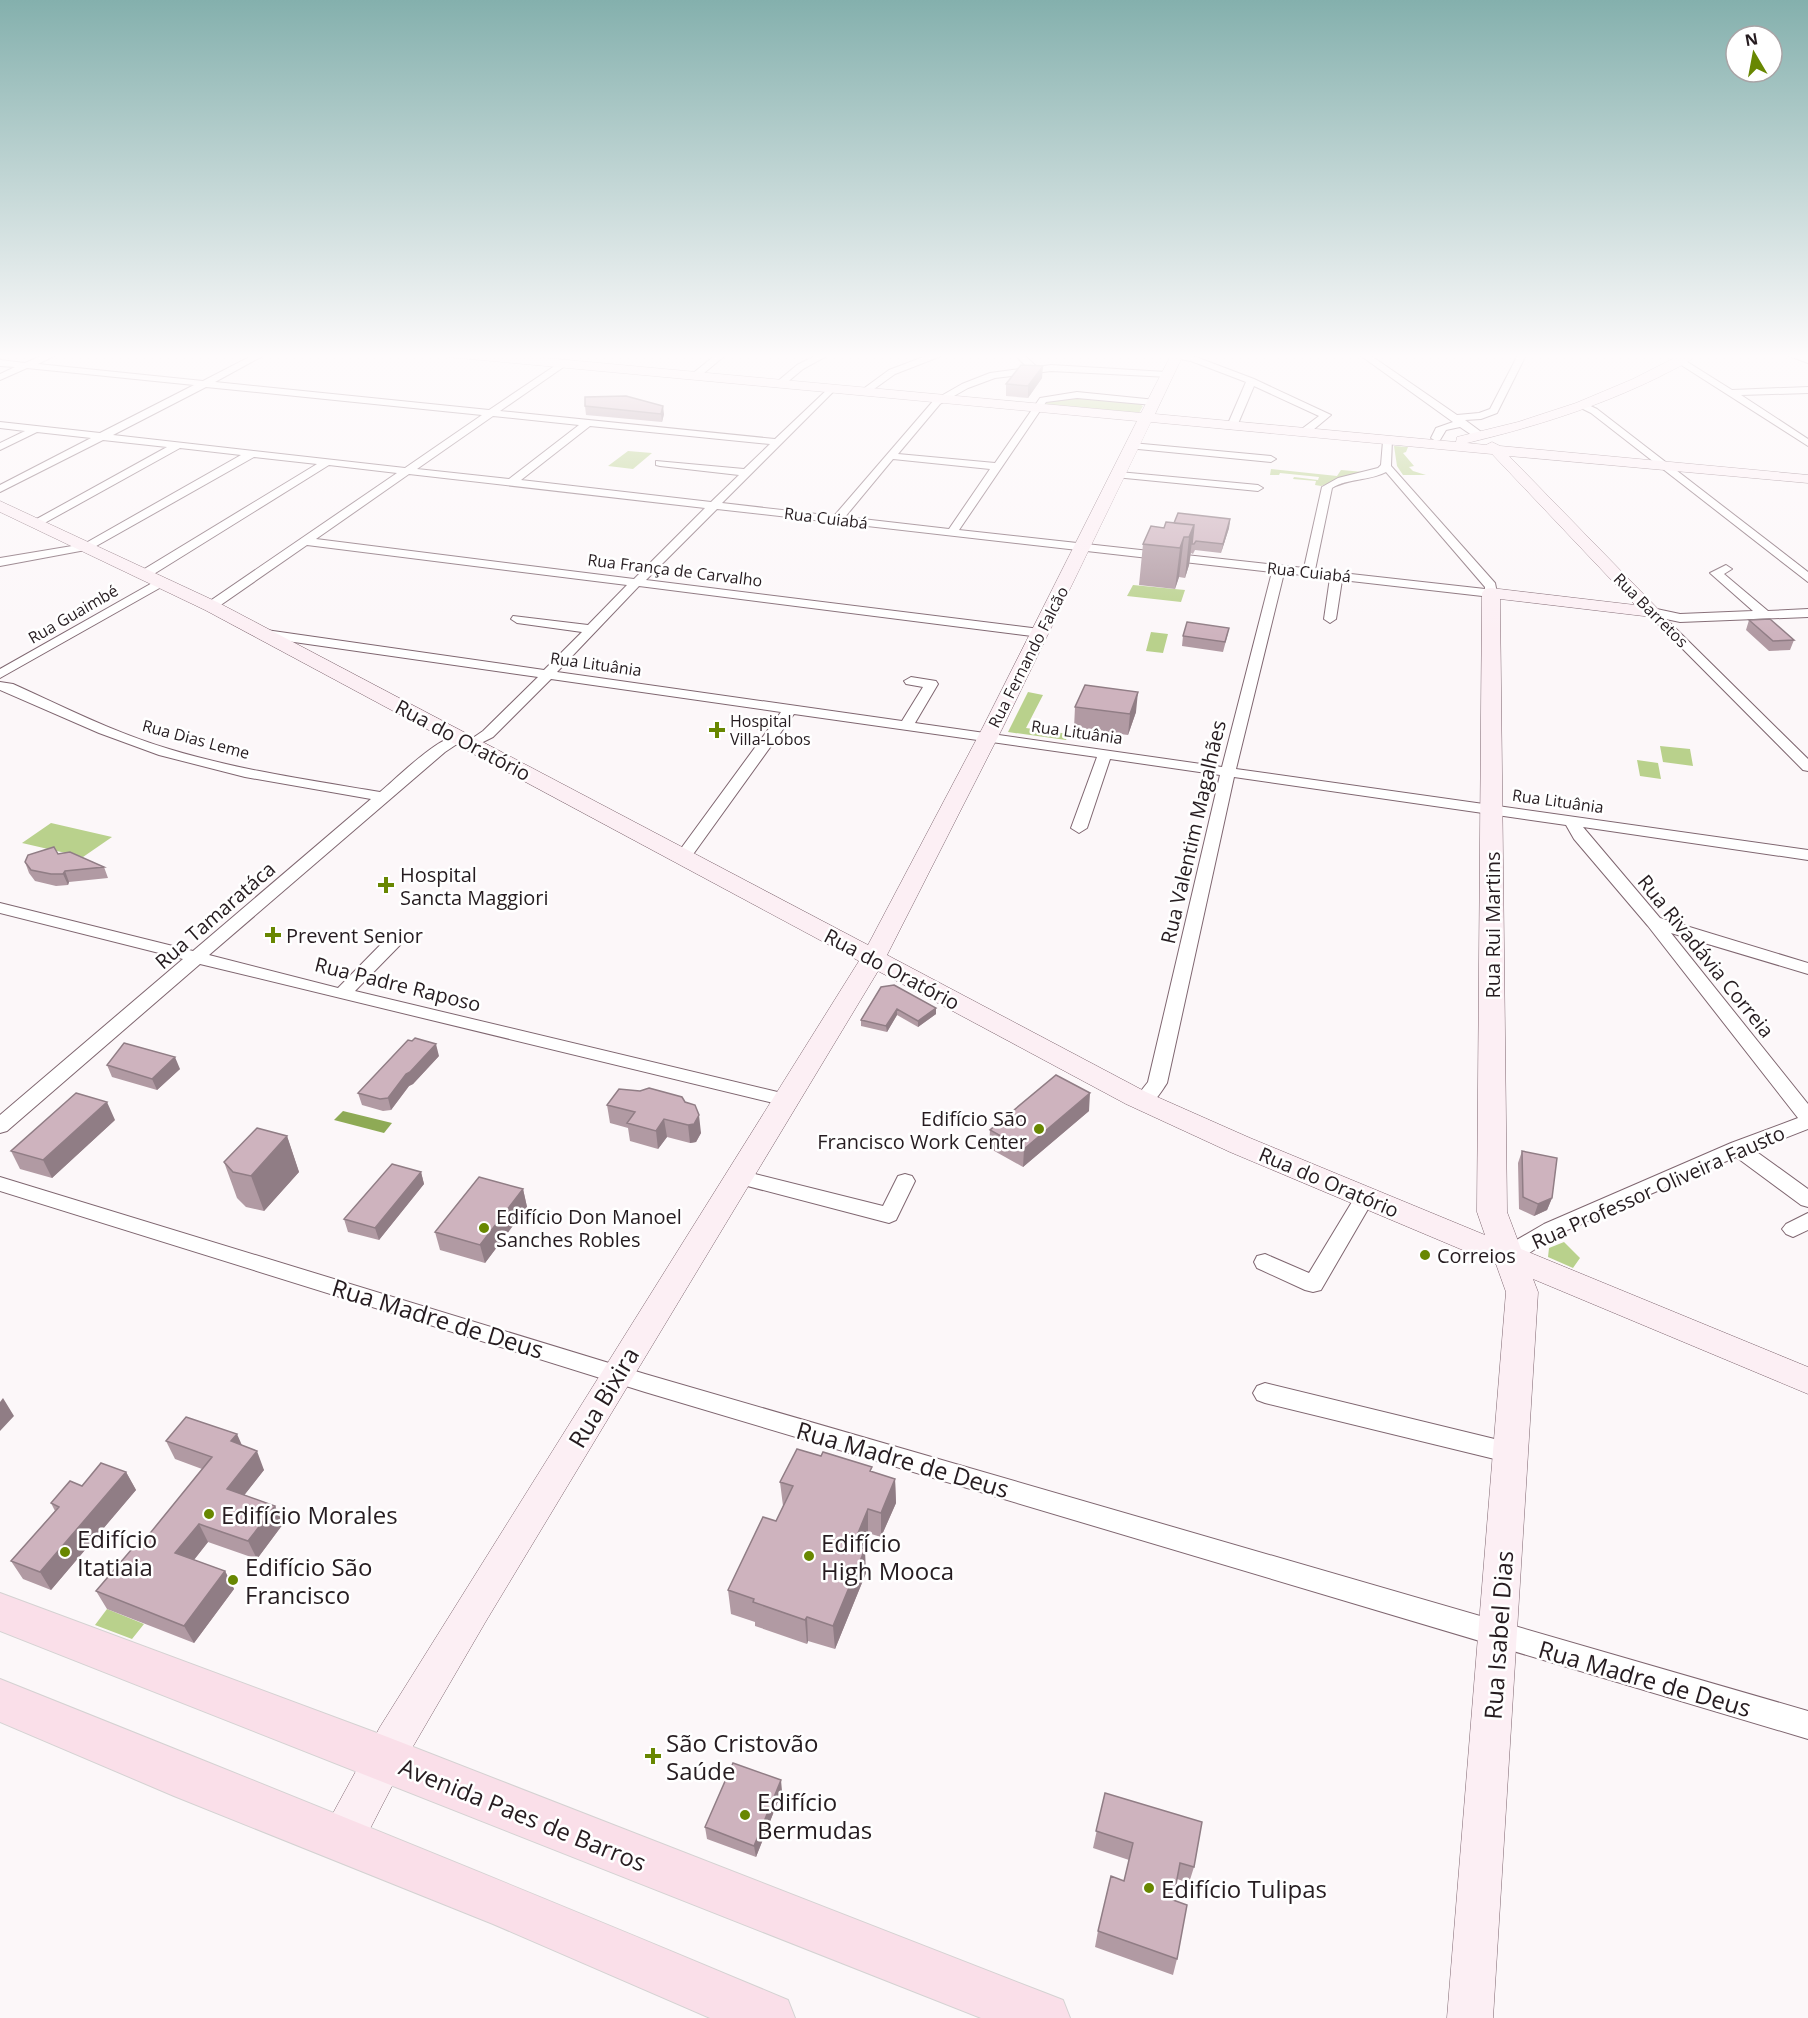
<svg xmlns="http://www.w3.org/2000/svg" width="1808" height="2018" viewBox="0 0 1808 2018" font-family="'Open Sans',sans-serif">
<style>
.green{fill:#b9d18c}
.water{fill:#8eaa55}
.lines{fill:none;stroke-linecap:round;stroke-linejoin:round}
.street-casing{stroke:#7f6670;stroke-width:2}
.secondary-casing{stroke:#7f6670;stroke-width:1}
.primary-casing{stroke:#d4d2d2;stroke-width:2}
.street{fill:#fff;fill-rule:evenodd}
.secondary{fill:#fceff4;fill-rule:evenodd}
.primary{fill:#fadfe9;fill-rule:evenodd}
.wall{fill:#b19aa3}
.shaded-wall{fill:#907d85}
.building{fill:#ceb3be;stroke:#907d85;stroke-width:1.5}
.poi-dot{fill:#688701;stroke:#fff;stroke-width:2}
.labels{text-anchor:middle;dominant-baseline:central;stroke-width:5;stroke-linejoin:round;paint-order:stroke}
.far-street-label{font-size:16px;fill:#261c20;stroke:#fff}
.far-poi-label{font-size:16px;fill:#261c20;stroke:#fff;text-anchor:start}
.street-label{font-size:20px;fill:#261c20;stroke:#fff}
.poi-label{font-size:20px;fill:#261c20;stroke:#fff;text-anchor:start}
.near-street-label{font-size:24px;fill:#261c20;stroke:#fff}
.near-poi-label{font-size:24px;fill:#261c20;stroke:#fff;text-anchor:start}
</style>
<rect width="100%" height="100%" fill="#fcf7f9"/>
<path class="green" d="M 1072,398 L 1137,403 L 1143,406 L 1139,413 L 1044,404 L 1058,399 Z
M 1394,446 L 1408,447 L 1406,452 L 1403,453 L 1414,466 L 1409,467 L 1413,471 L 1426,475 L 1403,475 L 1397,466 Z
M 628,451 L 652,453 L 633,469 L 608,466 Z
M 1271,469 L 1337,476 L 1341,470 L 1364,472 L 1321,486 L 1315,485 L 1316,481 L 1293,479 L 1294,477 L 1318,480 L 1319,477 L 1280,473 L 1279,475 L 1270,475 Z
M 1133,585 L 1185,590 L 1181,602 L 1127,596 Z
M 1151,632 L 1168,634 L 1163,653 L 1146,651 Z
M 1028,692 L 1043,695 L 1026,728 L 1069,734 L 1066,740 L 1008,732 Z
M 1660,746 L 1690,749 L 1693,766 L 1663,762 Z
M 1637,760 L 1658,763 L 1661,779 L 1640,776 Z
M 51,823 L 112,837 L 83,857 L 22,843 Z
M 1564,1242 L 1580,1258 L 1573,1268 L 1548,1257 L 1549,1248 Z
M 107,1609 L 144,1624 L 132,1639 L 95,1625 Z"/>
<path class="water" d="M 343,1111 L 392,1123 L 384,1133 L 334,1120 Z"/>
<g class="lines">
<defs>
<path id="street" d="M 48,353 L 60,353 L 38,364 L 203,381 L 257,353 L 268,353 L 215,382 L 489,410 L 562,361 L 566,364 L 565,366 L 500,411 L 775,439 L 832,385 L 837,388 L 722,503 L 834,516 L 934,400 L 962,384 L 990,373 L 1028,368 L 1013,353 L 1022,353 L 1037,367 L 1051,365 L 1166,372 L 1169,373 L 1169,377 L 1051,371 L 995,378 L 968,388 L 940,404 L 898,454 L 995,463 L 1040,398 L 1077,392 L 1156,400 L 1158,402 L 1153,405 L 1077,398 L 1046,402 L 959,530 L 1304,568 L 1322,487 L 1338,478 L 1378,468 L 1381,465 L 1383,441 L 1392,439 L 1391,466 L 1495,583 L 1497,593 L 1491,597 L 1342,580 L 1336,619 L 1330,623 L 1324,619 L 1330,578 L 1284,573 L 1236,769 L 1808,850 L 1808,860 L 1583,827 L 1660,918 L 1808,963 L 1808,974 L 1671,933 L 1808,1104 L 1808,1129 L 1754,1150 L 1808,1189 L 1808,1207 L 1801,1205 L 1736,1157 L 1558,1234 L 1517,1261 L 1509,1263 L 1501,1261 L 1498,1255 L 1501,1249 L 1544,1224 L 1731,1143 L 1798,1118 L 1648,926 L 1574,839 L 1566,825 L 1234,777 L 1167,1083 C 1159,1095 1151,1110 1136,1106 L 1133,1101 L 1148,1082 L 1220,775 L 1110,759 L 1087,828 L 1079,833 L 1071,828 L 1097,757 L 794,714 L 689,860 L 677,860 L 675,857 L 677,854 L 781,712 L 551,679 L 493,737 L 471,748 L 464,744 L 483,731 L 538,677 L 266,638 L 260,634 L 266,630 L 544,670 L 582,632 L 517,623 L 511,619 L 513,616 L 588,625 L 627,585 L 307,545 L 215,609 L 207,609 L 205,606 L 207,603 L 397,473 L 329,465 L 149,577 L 141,577 L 141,571 L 317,464 L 254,457 L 91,549 L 0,566 L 0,558 L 84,544 L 241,455 L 180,448 L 41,525 L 33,525 L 33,521 L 167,447 L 103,440 L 0,492 L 0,485 L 91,438 L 37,432 L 0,450 L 0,443 L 25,431 L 0,428 L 0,422 L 100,433 L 194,385 L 27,368 L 0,380 L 0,374 L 15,367 L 0,366 L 0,360 L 25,363 ZM 206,387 L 482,415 L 405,468 L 113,435 ZM 493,416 L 579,425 L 509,479 L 417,469 ZM 590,426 L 770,444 L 744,469 L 656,461 L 656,465 L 660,466 L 739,475 L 711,502 L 521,480 ZM 893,459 L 990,469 L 949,529 L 845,517 ZM 1386,472 L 1485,587 L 1485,589 L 1315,570 L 1332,488 C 1348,478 1369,481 1386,472 ZM 409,474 L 705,508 L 634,579 L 316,539 ZM 717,509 L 1272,572 L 1222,767 L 915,723 L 938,684 L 936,681 L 911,677 L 904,681 L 906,684 L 923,687 L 902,721 L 557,672 L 639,586 L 1040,637 L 1046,633 L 1040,629 L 646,580 Z
M 718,353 L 728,353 L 698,378 L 692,378 L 692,374 Z
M 821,353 L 832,353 L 803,369 L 784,385 L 778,385 L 778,381 L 797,365 Z
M 934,353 L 949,353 L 895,374 L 867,394 L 859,392 L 889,370 Z
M 1177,353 L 1196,357 L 1254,379 L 1331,415 L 1307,435 L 1299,435 L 1299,431 L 1319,416 L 1254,386 L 1237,426 L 1229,428 L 1227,426 L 1246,382 L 1191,361 L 1174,358 L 1174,354 Z
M 1357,353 L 1367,353 L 1457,415 L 1479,413 L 1490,409 L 1519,353 L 1527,353 L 1497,413 L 1481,419 L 1465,420 L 1484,434 L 1484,438 L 1476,438 L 1460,427 L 1446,430 L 1440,440 L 1436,441 L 1431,438 L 1436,428 L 1453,422 Z
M 1781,353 L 1795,353 L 1808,357 L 1808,363 Z
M 1681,358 L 1732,390 L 1808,387 L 1808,393 L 1741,395 L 1808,439 L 1808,446 L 1678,363 L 1677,361 Z
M 1582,402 L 1597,409 L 1808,572 L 1808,582 L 1591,413 L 1579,407 L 1579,403 Z
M 1132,443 L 1271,456 L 1276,459 L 1271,462 L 1128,448 L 1127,446 Z
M 1119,472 L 1258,485 L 1263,488 L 1258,491 L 1115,477 L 1114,475 Z
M 1726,565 L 1732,569 L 1724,574 L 1768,611 L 1808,609 L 1808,617 L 1680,622 L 1666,619 L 1808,759 L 1808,771 L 1803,770 L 1646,612 L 1652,608 L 1680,614 L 1753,611 L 1710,573 Z
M 161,578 L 167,582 L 165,585 L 0,678 L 0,669 Z
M 0,682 L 13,684 C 64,707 115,733 169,749 C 238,770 309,780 380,792 C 396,779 444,730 464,735 L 466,738 L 445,752 L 209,955 L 338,988 L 392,933 L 404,933 L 406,937 L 404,941 L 355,991 L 786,1094 L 793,1095 L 796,1100 L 793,1105 L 786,1106 L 200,964 L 7,1131 L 0,1133 L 0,1115 L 183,959 L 0,913 L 0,903 L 193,951 L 371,799 L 245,777 L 159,755 L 99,733 L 0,690 Z
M 739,1170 L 883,1206 L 898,1176 L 905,1174 L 912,1176 L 915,1181 L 896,1220 L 889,1223 L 732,1182 L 729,1177 L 732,1172 Z
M 0,1177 L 645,1374 L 1808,1711 L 1808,1739 L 645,1392 L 0,1191 Z
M 1365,1190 L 1372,1192 L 1375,1197 L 1321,1290 L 1313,1292 L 1305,1290 L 1257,1268 L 1254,1262 L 1257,1256 L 1265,1254 L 1309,1273 L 1358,1192 Z
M 1808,1213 L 1808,1230 L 1793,1237 L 1786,1234 L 1782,1229 L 1786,1224 Z
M 1265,1383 L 1511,1443 L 1520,1446 L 1523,1453 L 1520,1460 L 1511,1463 L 1265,1403 L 1257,1400 L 1253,1393 L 1257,1386 Z"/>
<path id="secondary" d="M 443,353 L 491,353 L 1141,413 L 1172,353 L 1184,353 L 1155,414 L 1456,442 L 1457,437 L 1518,422 L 1576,403 L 1633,379 L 1684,353 L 1699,353 C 1689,363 1672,370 1659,377 C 1598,407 1534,427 1467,443 L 1486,445 L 1492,442 L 1500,446 L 1808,475 L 1808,483 L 1509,456 L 1661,612 L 1658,616 L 1652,617 L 1500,599 L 1507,1212 L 1521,1249 L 1808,1367 L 1808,1394 L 1533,1279 L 1538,1292 L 1493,2018 L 1447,2018 L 1506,1292 L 1496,1264 L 1230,1152 L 1126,1104 L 878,971 L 486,1621 L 408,1755 L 356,1856 L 341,1862 L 326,1856 L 320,1841 L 326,1826 L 380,1727 L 859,961 L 205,610 L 0,512 L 0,501 L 217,602 L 868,945 L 983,727 L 1137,421 L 449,357 ZM 1151,422 L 1492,454 L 1635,605 L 1491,588 L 1485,589 L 1482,593 L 1477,1212 L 1485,1235 L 1250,1138 L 1146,1092 L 887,955 L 1003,727 Z"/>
<path id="primary" d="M 0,1593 L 385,1736 L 1045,1993 L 1063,2000 L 1070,2018 L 981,2018 L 0,1631 Z
M 0,1679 C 263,1784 527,1890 788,2000 L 795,2018 L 710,2018 L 493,1924 L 174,1796 L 0,1722 Z"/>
</defs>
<use href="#street" class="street-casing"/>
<use href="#secondary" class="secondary-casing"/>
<use href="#primary" class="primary-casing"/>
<use href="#street" class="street"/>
<use href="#secondary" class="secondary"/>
<use href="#primary" class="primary"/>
</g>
<path class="wall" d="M 1042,378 L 1028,398 L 1006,396 L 1006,384 Z
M 585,406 L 664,414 L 662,422 L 586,415 Z
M 1230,519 L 1229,528 L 1221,553 L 1195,550 L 1193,554 L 1191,553 L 1189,565 L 1185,578 L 1179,577 L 1175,589 L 1139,585 L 1143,544 L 1164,528 L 1174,523 Z
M 1749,620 L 1794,640 L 1790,650 L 1769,651 L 1746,630 Z
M 1229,628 L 1227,637 L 1223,652 L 1182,646 L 1183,636 Z
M 1075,707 L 1136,712 L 1128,735 L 1074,728 Z
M 58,854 L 104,867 L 108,878 L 69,882 L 68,885 L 56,886 L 35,881 L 29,873 L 25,862 Z
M 881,987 L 936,1008 L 936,1014 L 918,1027 L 897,1015 L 887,1032 L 861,1026 L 861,1020 Z
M 439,1056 L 413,1084 L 409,1086 L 391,1110 L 383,1111 L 362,1105 L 358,1093 Z
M 107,1065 L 180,1069 L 157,1090 L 112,1077 Z
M 685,1102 L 701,1133 L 696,1142 L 690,1143 L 667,1137 L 658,1149 L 630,1141 L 628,1128 L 610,1123 L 607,1105 Z
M 1089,1111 L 1023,1167 L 989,1148 L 990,1130 Z
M 115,1120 L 52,1178 L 20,1169 L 11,1151 Z
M 287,1136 L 299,1172 L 264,1211 L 246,1207 L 237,1198 L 224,1162 Z
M 1522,1151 L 1552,1198 L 1547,1210 L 1534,1216 L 1519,1209 L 1518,1163 Z
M 421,1172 L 424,1184 L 379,1240 L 348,1232 L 344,1219 Z
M 523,1189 L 527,1207 L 485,1263 L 440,1250 L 435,1232 Z
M 166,1441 L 242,1446 L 264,1470 L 244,1495 L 275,1506 L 283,1524 L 257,1559 L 208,1542 L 194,1560 L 225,1571 L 234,1589 L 194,1643 L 107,1609 L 96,1591 L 147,1537 L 202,1469 L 175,1459 Z
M 126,1472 L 136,1490 L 51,1590 L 23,1579 L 11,1561 L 55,1511 L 51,1503 L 82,1486 Z
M 872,1472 L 895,1479 L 896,1503 L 881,1537 L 868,1533 L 862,1548 L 866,1573 L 835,1649 L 808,1641 L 807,1644 L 755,1626 L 755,1622 L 731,1614 L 728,1590 L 776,1521 L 783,1506 L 780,1482 Z
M 782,1791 L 756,1857 L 707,1839 L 705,1827 Z
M 1105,1793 L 1194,1867 L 1189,1883 L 1177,1879 L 1173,1900 L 1177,1959 L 1173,1975 L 1095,1947 L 1098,1931 L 1124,1881 L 1129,1860 L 1093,1848 Z"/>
<path class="shaded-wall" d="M 1043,366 L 1042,378 L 1028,398 L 1028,386 Z
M 663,406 L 664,414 L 662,422 L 661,414 Z
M 1230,519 L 1229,528 L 1221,553 L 1223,544 Z
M 1194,525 L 1189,565 L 1185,578 L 1189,537 Z
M 1184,537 L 1179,577 L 1175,589 L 1180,548 Z
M 1138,692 L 1136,712 L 1128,735 L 1130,714 Z
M 65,871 L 69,882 L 68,885 L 63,874 Z
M 936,1008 L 936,1014 L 918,1027 L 918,1021 Z
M 897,1009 L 897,1015 L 887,1032 L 886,1026 Z
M 436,1044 L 439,1056 L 413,1084 L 409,1086 L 391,1110 L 388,1098 L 406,1074 Z
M 175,1057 L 180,1069 L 157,1090 L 152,1079 Z
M 1090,1093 L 1089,1111 L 1023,1167 L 1024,1149 Z
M 107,1102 L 115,1120 L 52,1178 L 43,1160 Z
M 699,1115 L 701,1133 L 696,1142 L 690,1143 L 688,1125 Z
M 664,1119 L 667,1137 L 658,1149 L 656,1131 Z
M 287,1136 L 299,1172 L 264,1211 L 251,1176 Z
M 421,1172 L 424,1184 L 379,1240 L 375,1228 Z
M 523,1189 L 527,1207 L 485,1263 L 480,1245 Z
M 1552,1198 L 1547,1210 L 1534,1216 L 1538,1204 Z
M 3,1398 L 14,1416 L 0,1431 L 0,1402 Z
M 237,1434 L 245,1452 L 231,1441 Z
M 257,1451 L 264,1470 L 235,1507 L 227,1489 Z
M 126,1472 L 136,1490 L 51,1590 L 40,1572 Z
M 895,1479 L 896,1503 L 881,1537 L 881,1513 Z
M 275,1506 L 283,1524 L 257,1559 L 248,1541 Z
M 868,1509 L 868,1533 L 853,1569 L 853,1545 Z
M 199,1524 L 208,1542 L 185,1571 L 175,1553 Z
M 865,1549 L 866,1573 L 835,1649 L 833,1626 Z
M 225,1571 L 234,1589 L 194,1643 L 184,1626 Z
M 807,1617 L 808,1641 L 807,1644 L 805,1620 Z
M 781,1780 L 782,1791 L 756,1857 L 754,1846 Z"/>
<path class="building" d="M 1021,365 L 1043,366 L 1028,386 L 1006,384 Z
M 626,396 L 663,406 L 661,414 L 585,406 L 585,397 Z
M 1178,513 L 1230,519 L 1223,544 L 1196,541 L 1194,544 L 1192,544 L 1194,525 L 1174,523 Z
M 1166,522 L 1194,525 L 1189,537 L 1184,537 L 1180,548 L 1143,544 L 1151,526 L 1164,528 Z
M 1770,619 L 1794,640 L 1773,641 L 1749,620 Z
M 1187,622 L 1229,628 L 1225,642 L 1183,636 Z
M 1085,685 L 1138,692 L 1130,714 L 1075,707 Z
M 54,847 L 58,854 L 70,852 L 104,867 L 65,871 L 63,874 L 51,874 L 31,870 L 25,862 L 28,855 Z
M 894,985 L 936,1008 L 918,1021 L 897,1009 L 886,1026 L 861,1020 L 881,987 Z
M 415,1038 L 436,1044 L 410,1072 L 406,1074 L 388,1098 L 380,1099 L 358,1093 L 408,1040 L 412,1041 Z
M 124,1043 L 175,1057 L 152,1079 L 107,1065 Z
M 1056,1075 L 1090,1093 L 1024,1149 L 990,1130 Z
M 649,1088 L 682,1097 L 685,1102 L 695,1105 L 699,1115 L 694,1124 L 688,1125 L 664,1119 L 656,1131 L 627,1123 L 635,1112 L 607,1105 L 619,1089 L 640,1091 Z
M 76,1093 L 107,1102 L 43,1160 L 11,1151 Z
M 257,1128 L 287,1136 L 251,1176 L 233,1172 L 224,1162 Z
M 1522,1151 L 1557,1158 L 1552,1198 L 1538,1204 L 1523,1197 Z
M 392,1164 L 421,1172 L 375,1228 L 344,1219 Z
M 479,1177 L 523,1189 L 480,1245 L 435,1232 Z
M 186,1417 L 237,1434 L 231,1441 L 257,1451 L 227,1489 L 275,1506 L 248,1541 L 199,1524 L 175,1553 L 225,1571 L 184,1626 L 96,1591 L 143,1536 L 147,1537 L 212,1457 L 166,1441 Z
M 797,1449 L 821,1456 L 823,1452 L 872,1467 L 870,1471 L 895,1479 L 881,1513 L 868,1509 L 853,1545 L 865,1549 L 833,1626 L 807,1617 L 805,1620 L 753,1602 L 754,1599 L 728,1590 L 763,1517 L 776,1521 L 793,1486 L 780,1482 Z
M 101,1463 L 126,1472 L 40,1572 L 11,1561 L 59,1507 L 51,1503 L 70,1481 L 82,1486 Z
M 733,1763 L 781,1780 L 754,1846 L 705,1827 Z
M 1105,1793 L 1202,1822 L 1194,1867 L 1180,1863 L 1173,1900 L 1187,1905 L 1177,1959 L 1098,1931 L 1111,1876 L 1124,1881 L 1133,1843 L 1096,1831 Z"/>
<linearGradient id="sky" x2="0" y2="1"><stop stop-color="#84b0ad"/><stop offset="0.56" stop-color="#fefbfc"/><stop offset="1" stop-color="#fefbfc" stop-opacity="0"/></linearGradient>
<rect width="1808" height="636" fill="url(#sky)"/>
<g class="poi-dot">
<path d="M714 721h6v6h6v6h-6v6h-6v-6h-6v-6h6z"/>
<path d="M383 876h6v6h6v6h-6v6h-6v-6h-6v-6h6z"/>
<path d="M270 926h6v6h6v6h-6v6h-6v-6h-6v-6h6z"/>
<circle cx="1039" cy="1129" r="6"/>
<circle cx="484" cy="1228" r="6"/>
<circle cx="1425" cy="1255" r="6"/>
<circle cx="209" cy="1514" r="6"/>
<circle cx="65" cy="1552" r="6"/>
<circle cx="809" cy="1556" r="6"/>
<circle cx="233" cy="1580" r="6"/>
<path d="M650 1747h6v6h6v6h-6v6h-6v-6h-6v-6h6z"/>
<circle cx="745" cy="1815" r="6"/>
<circle cx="1149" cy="1888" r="6"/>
</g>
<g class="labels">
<g class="far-street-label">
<text transform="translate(826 518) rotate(7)">Rua Cuiabá</text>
<text transform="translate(675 570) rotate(7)">Rua França de Carvalho</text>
<text transform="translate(1309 572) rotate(6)">Rua Cuiabá</text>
<text transform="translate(1651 610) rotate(45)">Rua Barretos</text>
<text transform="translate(73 614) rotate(-30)">Rua Guaimbé</text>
<text transform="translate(1028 657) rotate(-63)">Rua Fernando Falcão</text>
<text transform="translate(596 664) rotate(8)">Rua Lituânia</text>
<text transform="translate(1077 732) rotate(8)">Rua Lituânia</text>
<text transform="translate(196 739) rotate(15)">Rua Dias Leme</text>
<text transform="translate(1558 801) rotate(8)">Rua Lituânia</text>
</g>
<g class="far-poi-label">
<text x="730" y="721">Hospital<tspan x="730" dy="18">Villa-Lobos</tspan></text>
</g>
<g class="street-label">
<text transform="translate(463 740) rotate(28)">Rua do Oratório</text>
<text transform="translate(1193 832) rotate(-77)">Rua Valentim Magalhães</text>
<text transform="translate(215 915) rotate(-41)">Rua Tamaratáca</text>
<text transform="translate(1492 925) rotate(-90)">Rua Rui Martins</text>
<text transform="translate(1706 956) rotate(51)">Rua Rivadávia Correia</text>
<text transform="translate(892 969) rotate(28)">Rua do Oratório</text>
<text transform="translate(398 984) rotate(14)">Rua Padre Raposo</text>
<text transform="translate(1329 1182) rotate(23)">Rua do Oratório</text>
<text transform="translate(1658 1187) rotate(-24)">Rua Professor Oliveira Fausto</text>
</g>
<g class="poi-label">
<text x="400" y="874">Hospital<tspan x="400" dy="23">Sancta Maggiori</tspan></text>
<text x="286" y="935">Prevent Senior</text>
<text x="1027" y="1118" text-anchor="end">Edifício São<tspan x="1027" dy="23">Francisco Work Center</tspan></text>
<text x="496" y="1216">Edifício Don Manoel<tspan x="496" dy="23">Sanches Robles</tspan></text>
<text x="1437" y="1255">Correios</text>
</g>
<g class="near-street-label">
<text transform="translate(438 1318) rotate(17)">Rua Madre de Deus</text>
<text transform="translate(603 1397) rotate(-59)">Rua Bixira</text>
<text transform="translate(903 1459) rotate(16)">Rua Madre de Deus</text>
<text transform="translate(1498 1635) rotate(-86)">Rua Isabel Dias</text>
<text transform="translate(1645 1678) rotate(16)">Rua Madre de Deus</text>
<text transform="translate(523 1814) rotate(22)">Avenida Paes de Barros</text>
</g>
<g class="near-poi-label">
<text x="221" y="1514">Edifício Morales</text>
<text x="77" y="1538">Edifício<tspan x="77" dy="28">Itatiaia</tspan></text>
<text x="821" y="1542">Edifício<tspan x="821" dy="28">High Mooca</tspan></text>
<text x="245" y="1566">Edifício São<tspan x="245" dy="28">Francisco</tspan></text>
<text x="666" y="1742">São Cristovão<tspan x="666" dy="28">Saúde</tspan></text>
<text x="757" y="1801">Edifício<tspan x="757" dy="28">Bermudas</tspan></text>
<text x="1161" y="1888">Edifício Tulipas</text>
</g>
</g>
<g transform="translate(1754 54) rotate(350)"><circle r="28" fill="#ffffff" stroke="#a8a4a6" stroke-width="1.5"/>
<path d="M0-4.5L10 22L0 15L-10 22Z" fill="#688701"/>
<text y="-9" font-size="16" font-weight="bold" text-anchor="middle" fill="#261c20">N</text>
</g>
</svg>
